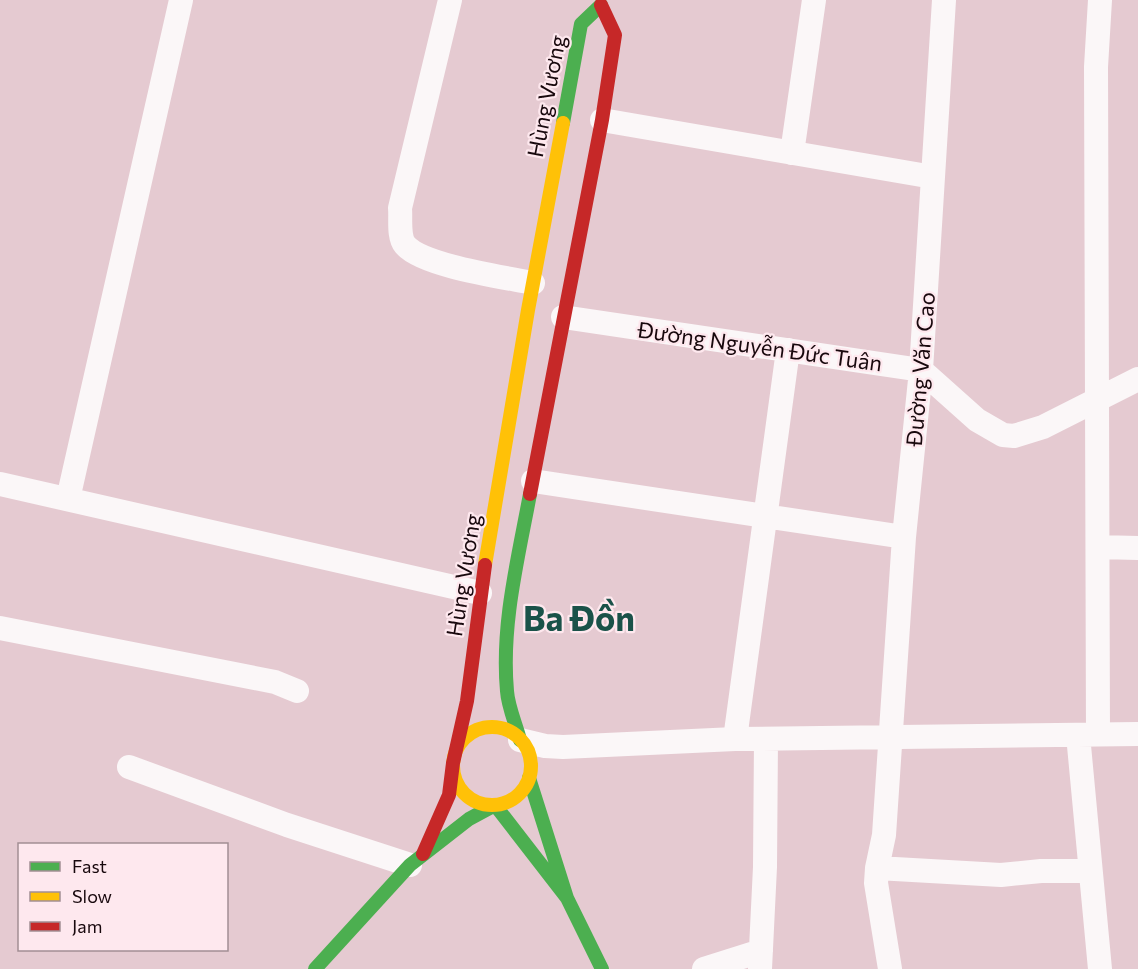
<svg xmlns="http://www.w3.org/2000/svg" width="1138" height="969" viewBox="0 0 1138 969" font-family="Commissioner,sans-serif">
<style>
.lines{fill:none;stroke-linecap:round;stroke-linejoin:round}
.street{stroke:#fbf7f8;stroke-width:24}
.fast{stroke:#4caf50;stroke-width:14}
.slow{stroke:#ffc107;stroke-width:14}
.jam{stroke:#c62828;stroke-width:14}
.labels{text-anchor:middle;dominant-baseline:central;stroke-width:4.5;stroke-linejoin:round;paint-order:stroke}
.street-label{font-size:22px;fill:#18080d;stroke:#fee8ee}
.town-label{font-size:34px;font-weight:bold;fill:#1a5249;stroke:#fee8ee}
</style>
<rect width="100%" height="100%" fill="#e5cad1"/>
<g class="lines">
<path class="street" d="M 450,0 L 400,208 C 401,219 398,236 405,245 C 423,266 504,277 533,283
M 602,120 L 933,177
M 792,153 L 814,0
M 563,317 L 921,370 L 977,420 L 1003,435 L 1014,436 L 1043,427 L 1138,379
M 533,481 L 904,537
M 0,484 L 480,593
M 68,499 L 181,0
M 1098,547 L 1138,548
M 0,628 L 275,682 L 297,691
M 1098,734 L 1096,67 L 1100,0
M 1078,735 L 1100,969
M 735,739 L 788,350
M 520,740 L 545,746 L 563,747 L 735,739 L 1138,734
M 129,767 L 287,825 L 410,865
M 877,868 L 1001,875 L 1041,871 L 1089,871
M 704,969 L 761,951
M 760,969 L 765,867 L 766,739
M 890,969 L 876,883 L 877,868 L 884,835 L 904,537 L 921,370 L 944,0"/>
<path class="fast" d="M 563,123 L 581,24 L 601,5
M 520,740 C 516,724 508,707 507,691 C 501,625 518,559 530,494
M 529,778 L 567,898 L 602,969
M 315,969 L 410,865 L 469,819 L 495,805 L 567,898"/>
<path class="slow" d="M 485,565 L 528,310 L 563,123
M453 766a39 39 0 1 1 78 0a39 39 0 1 1-78 0Z"/>
<path class="jam" d="M 530,494 L 602,120 L 615,35 L 601,5
M 423,854 L 449,795 L 453,763 L 467,701 L 485,565"/>
</g>
<g class="labels">
<g class="street-label">
<text transform="translate(546 96) rotate(-79)">Hùng Vương</text>
<text transform="translate(760 346) rotate(8)">Đường Nguyễn Đức Tuân</text>
<text transform="translate(920 369) rotate(-85)">Đường Văn Cao</text>
<text transform="translate(463 575) rotate(-81)">Hùng Vương</text>
</g>
<g class="town-label">
<text x="579" y="617">Ba Đồn</text>
</g>
</g>
<rect x="18" y="843" width="210" height="108" fill="#fee8ee" stroke="#a28e94" stroke-width="1.5"/>
<rect x="30" y="862" width="30" height="9" fill="#4caf50" stroke="#a28e94" stroke-width="1.5"/>
<text x="72" y="873" font-size="18" fill="#18080d">Fast</text>
<rect x="30" y="892" width="30" height="9" fill="#ffc107" stroke="#a28e94" stroke-width="1.5"/>
<text x="72" y="903" font-size="18" fill="#18080d">Slow</text>
<rect x="30" y="922" width="30" height="9" fill="#c62828" stroke="#a28e94" stroke-width="1.5"/>
<text x="72" y="933" font-size="18" fill="#18080d">Jam</text>
</svg>
